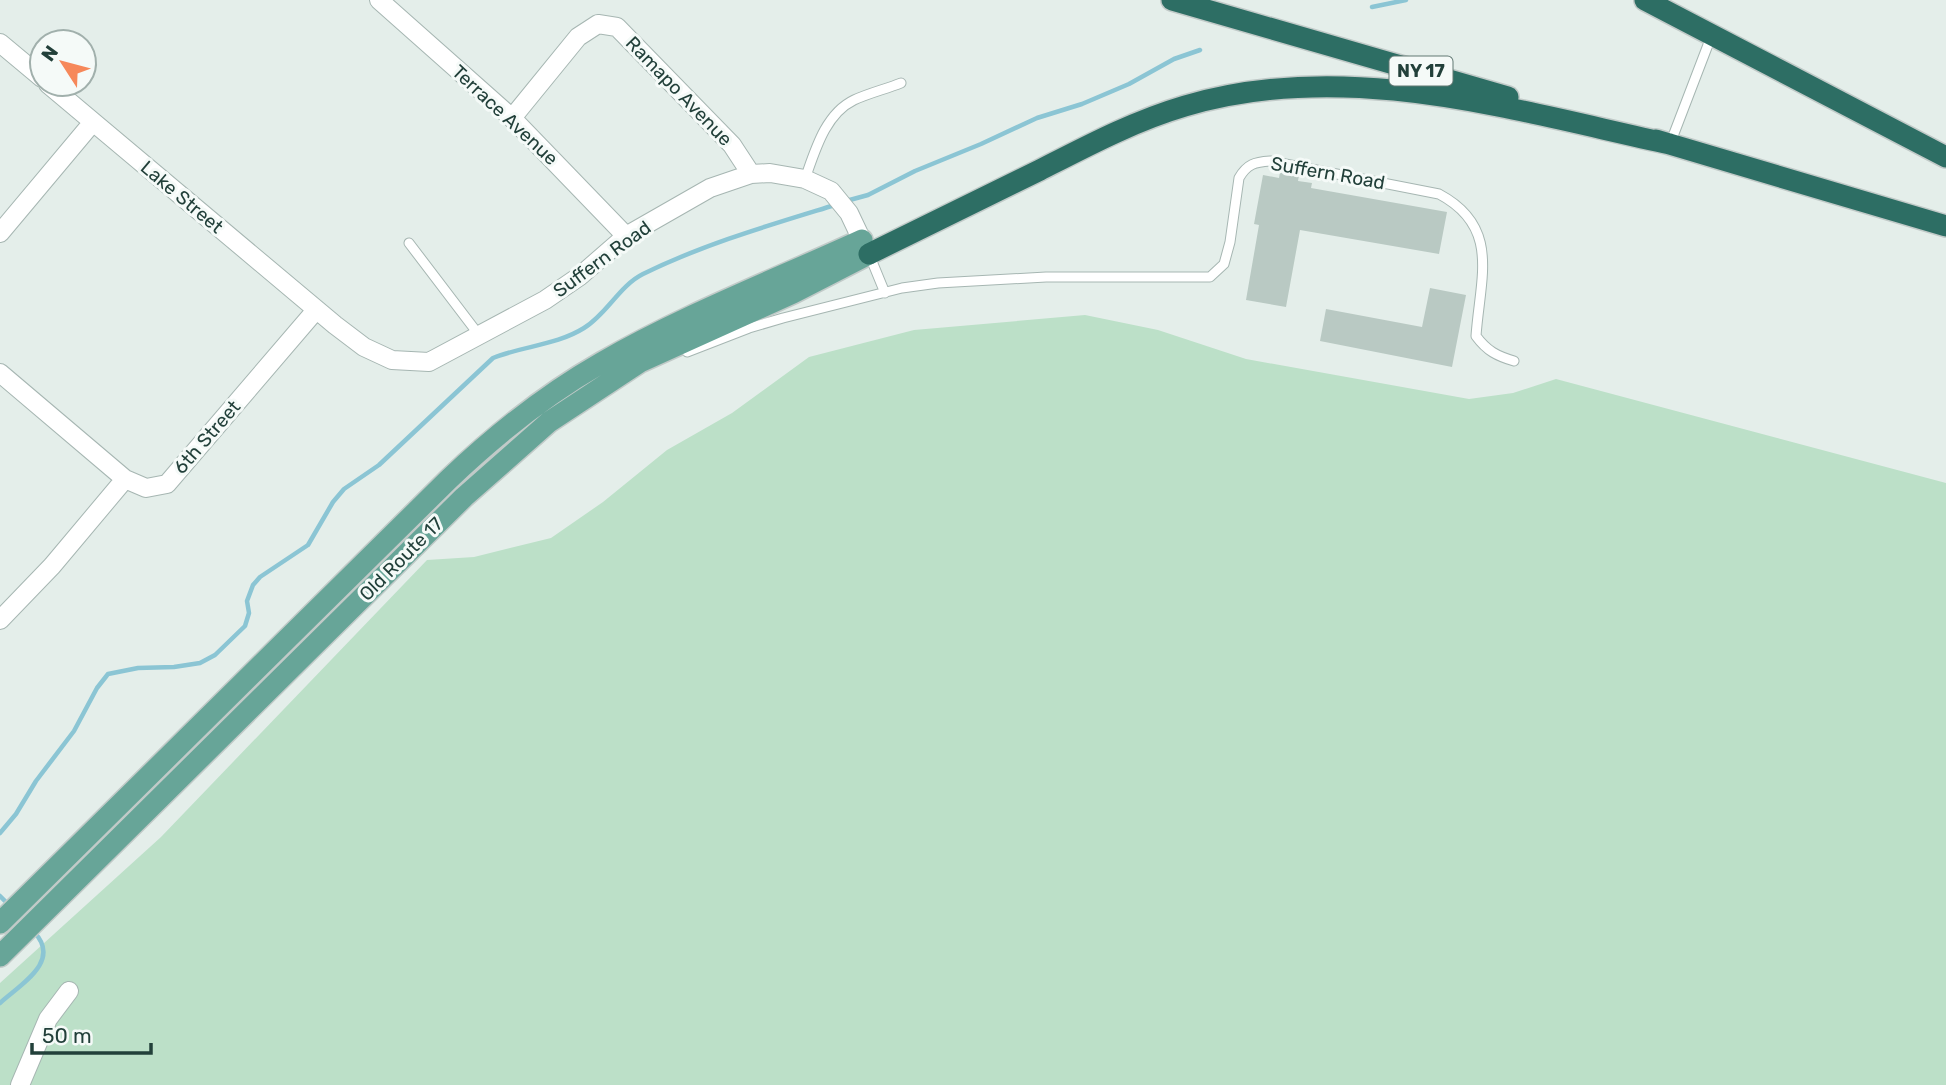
<svg xmlns="http://www.w3.org/2000/svg" width="1946" height="1085" viewBox="0 0 1946 1085" font-family="Rubik,sans-serif">
<style>
.green{fill:#bce0c8}
.lines{fill:none;stroke-linecap:round;stroke-linejoin:round}
.stream{stroke:#8bc5d4;stroke-width:4.5}
.building{fill:#b9c9c3}
.lane-casing{stroke:#a6b6b2;stroke-width:11}
.street-casing{stroke:#a6b6b2;stroke-width:20}
.primary-casing{stroke:#c1cac8;stroke-width:24}
.highway-casing{stroke:#c1cac8;stroke-width:24}
.lane{stroke:#fff;stroke-width:9}
.street{stroke:#fff;stroke-width:18}
.primary{stroke:#67a598;stroke-width:21}
.highway{stroke:#2d6e64;stroke-width:21}
.labels{text-anchor:middle;dominant-baseline:central;stroke-width:6;stroke-linejoin:round;paint-order:stroke}
.shield{fill:#f5faf8;stroke:#617873;stroke-width:2}
.shield-label{font-size:18px;font-weight:bold;fill:#22403a}
.street-label{font-size:19px;fill:#22403a;stroke:#f5faf8}
</style>
<rect width="100%" height="100%" fill="#e4eeea"/>
<path class="green" d="M 1085,315 L 1158,330 L 1246,359 L 1469,399 L 1513,393 L 1556,379 L 1946,483 L 1946,1085 L 0,1085 L 0,983 L 161,837 L 427,560 L 474,557 L 551,538 L 603,502 L 667,450 L 732,413 L 809,357 L 914,330 Z"/>
<g class="lines">
<path class="stream" d="M 1372,7 L 1406,0
M 846,201 L 868,195 L 915,171 L 981,144 L 1037,118 L 1082,104 L 1129,84 L 1174,59 L 1200,50
M 0,833 L 16,814 L 36,781 L 74,731 L 97,688 L 108,674 L 138,668 L 174,667 L 200,663 L 215,655 L 245,626 L 249,613 L 247,601 L 253,585 L 260,577 L 308,545 L 333,502 L 344,489 L 379,465 L 493,358 C 523,346 557,345 584,328 C 607,314 619,286 643,274 C 704,244 770,225 835,205
M 0,896 L 9,905
M 0,1003 C 21,984 62,961 34,932"/>
</g>
<path class="building" d="M 1280,172 L 1299,175 L 1298,181 L 1312,183 L 1311,188 L 1447,212 L 1439,254 L 1300,230 L 1286,307 L 1246,300 L 1259,225 L 1254,224 L 1263,175 L 1279,178 Z
M 1430,288 L 1466,295 L 1452,367 L 1320,341 L 1326,309 L 1422,327 Z"/>
<g class="lines">
<defs>
<path id="lane" d="M 1670,144 L 1711,37
M 805,179 C 815,151 825,114 854,100 C 869,93 886,89 901,83
M 409,243 L 479,335
M 869,254 L 885,293
M 687,352 L 749,328 L 783,318 L 902,288 L 938,283 L 1046,277 L 1210,277 L 1224,264 L 1230,242 L 1239,178 C 1247,164 1255,162 1270,161 L 1439,194 C 1501,227 1480,278 1476,336 C 1487,351 1497,356 1514,361"/>
<path id="street" d="M 379,0 L 512,118 L 626,236
M 0,43 L 42,78
M 48,84 L 335,325 L 364,347 L 392,360 L 429,362 L 545,300 L 580,276 L 626,236 L 710,188 L 751,174 L 770,173 L 805,179 L 831,191 L 849,213 L 867,251
M 512,118 L 578,37 L 598,24 L 617,27 L 732,145 L 751,174
M 0,233 L 93,122
M 0,373 L 125,479
M 0,620 L 52,566 L 125,479 L 146,488 L 167,484 L 316,310
M 20,1085 L 48,1019 L 69,991"/>
<path id="primary" d="M 0,923 L 448,480 C 495,435 545,395 601,363 C 682,316 777,279 862,240
M 0,956 L 464,497 L 549,422 L 640,362 L 793,293 L 869,254"/>
<path id="highway" d="M 1172,0 L 1508,97
M 1645,0 L 1946,157
M 1656,140 L 1946,226
M 869,254 C 926,226 983,198 1040,170 C 1087,146 1134,121 1185,106 C 1346,58 1512,110 1670,144"/>
</defs>
<use href="#lane" class="lane-casing"/>
<use href="#street" class="street-casing"/>
<use href="#primary" class="primary-casing"/>
<use href="#highway" class="highway-casing"/>
<use href="#lane" class="lane"/>
<use href="#street" class="street"/>
<use href="#primary" class="primary"/>
<use href="#highway" class="highway"/>
</g>
<g class="labels">
<rect class="shield" x="1389.5" y="56.5" width="63" height="29" rx="5"/>
<g class="shield-label">
<text x="1421" y="71">NY 17</text>
</g>
<g class="street-label">
<text transform="translate(679 91) rotate(46)">Ramapo Avenue</text>
<text transform="translate(505 115) rotate(43)">Terrace Avenue</text>
<text transform="translate(1328 173) rotate(10)">Suffern Road</text>
<text transform="translate(182 197) rotate(40)">Lake Street</text>
<text transform="translate(602 259) rotate(-36)">Suffern Road</text>
<text transform="translate(207 437) rotate(-49)">6th Street</text>
<text transform="translate(401 559) rotate(-45)">Old Route 17</text>
</g>
</g>
<g transform="translate(63 63) rotate(306)"><circle r="33" fill="#f5faf8" stroke="#a1b0ac" stroke-width="2"/>
<path d="M0-5L12 26L0 18L-12 26Z" fill="#f6885a"/>
<text y="-10" font-size="19" font-weight="bold" text-anchor="middle" fill="#22403a">N</text>
</g>
<path d="M32 1043v10h119v-10" fill="none" stroke="#22403a" stroke-width="3.5"/>
<text x="42" y="1043" font-size="21" fill="#22403a" stroke="#f5faf8" stroke-width="5" paint-order="stroke">50 m</text>
</svg>
